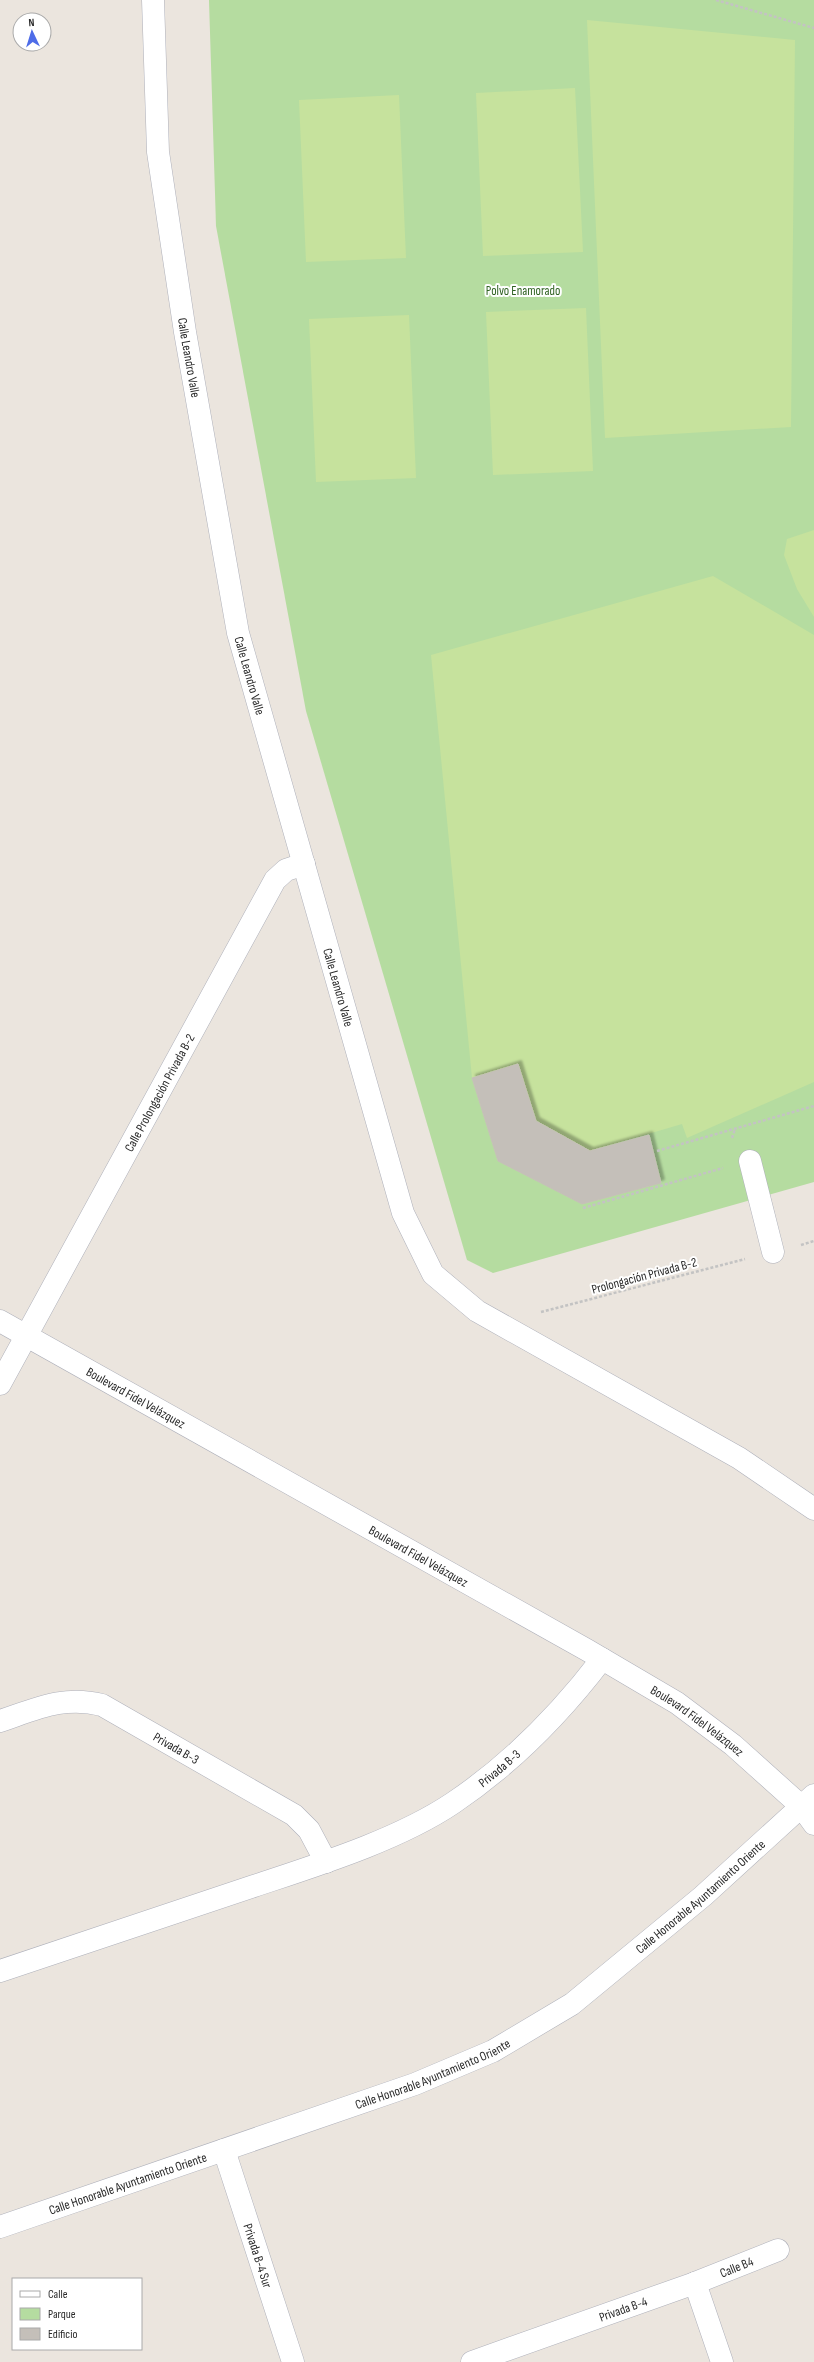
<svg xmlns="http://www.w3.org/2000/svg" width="814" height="2362" font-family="'Sofia Sans Condensed',sans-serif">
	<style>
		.green { fill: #b5dca0 }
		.pitch { fill: #c6e29d }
		.building { fill: #c4bfb9; stroke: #c6c1b8; filter: url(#shadow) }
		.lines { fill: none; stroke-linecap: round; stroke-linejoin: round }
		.minor-casing { stroke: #aeb0ba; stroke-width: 23 }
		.path { stroke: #c3c3c3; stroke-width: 2.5; stroke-dasharray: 3 2; stroke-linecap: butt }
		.minor { stroke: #fff; stroke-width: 22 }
		.labels { text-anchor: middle; stroke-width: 4; stroke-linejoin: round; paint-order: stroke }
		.park-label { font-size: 13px; fill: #2f6121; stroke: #fff }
		.street-label { font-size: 13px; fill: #2a2a2a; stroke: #fff }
	</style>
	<defs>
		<filter id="shadow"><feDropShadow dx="3.5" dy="-3.5" stdDeviation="1" flood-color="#0004"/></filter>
	</defs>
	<rect width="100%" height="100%" fill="#ebe5de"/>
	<path class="green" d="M 209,0 L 814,0 L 814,1182 L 493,1273 L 467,1260 L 306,711 L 216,226 Z"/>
	<path class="pitch" d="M 587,20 L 795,40 L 791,427 L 605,438 Z
		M 575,88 L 583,252 L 483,256 L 476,93 Z
		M 399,95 L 406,258 L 306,262 L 299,100 Z
		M 586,308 L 593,471 L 493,475 L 486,312 Z
		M 409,315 L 416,478 L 316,482 L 309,319 Z
		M 814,530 L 814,617 L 797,589 L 784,555 L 787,539 Z
		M 713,576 L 814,635 L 814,1082 L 687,1138 L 682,1124 L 590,1151 L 536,1121 L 518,1064 L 472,1078 L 431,655 Z"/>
	<path class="building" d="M 518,1064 L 536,1121 L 590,1151 L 649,1135 L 661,1183 L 582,1204 L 498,1161 L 472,1078 Z"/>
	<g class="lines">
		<g class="minor-casing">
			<g id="minor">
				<path id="s1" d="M 153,0 L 158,152 L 185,332 L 238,633 L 403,1213 L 433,1274 L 477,1311 L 739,1458 L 814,1509"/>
				<path d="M 750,1161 L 773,1252"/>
				<path id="s2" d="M 0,1321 L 587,1650 L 677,1703 L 733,1745 L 801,1806 L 814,1824"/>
				<path id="s3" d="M 0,1384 L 275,880 L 286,870 L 304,864"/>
				<path id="s4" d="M 0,1721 C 36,1709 64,1695 102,1705 L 294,1815 L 309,1830 L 326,1862"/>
				<path id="s5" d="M 0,1971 C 85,1943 169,1914 254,1886 C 317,1865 398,1840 453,1803 C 511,1764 560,1714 602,1659"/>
				<path id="s6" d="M 224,2150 L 293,2362"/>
				<path id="s7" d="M 0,2227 L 415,2084 L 493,2051 L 572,2004 L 703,1896 L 814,1795"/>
				<path d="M 695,2283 L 722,2362"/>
				<path id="s8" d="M 472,2362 L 695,2283 L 778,2250"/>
			</g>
		</g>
		<path class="path" d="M 716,0 L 814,28
			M 732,1138 L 735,1129
			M 657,1151 L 814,1106
			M 583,1208 L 723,1168
			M 801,1245 L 814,1241
			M 541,1312 L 745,1259"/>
		<use href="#minor" class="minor"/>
	</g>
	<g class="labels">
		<g class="park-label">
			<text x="523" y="295">Polvo Enamorado</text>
		</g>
		<g class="street-label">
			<text dy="5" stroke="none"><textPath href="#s1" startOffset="360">Calle Leandro Valle</textPath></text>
			<text dy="5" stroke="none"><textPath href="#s1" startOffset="684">Calle Leandro Valle</textPath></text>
			<text dy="5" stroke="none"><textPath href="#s1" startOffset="1008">Calle Leandro Valle</textPath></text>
			<text dy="5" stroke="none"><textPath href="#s3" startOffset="332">Calle Prolongación Privada B-2</textPath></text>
			<text transform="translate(644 1275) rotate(-15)" y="5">Prolongación Privada B-2</text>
			<text dy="5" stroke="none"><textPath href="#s2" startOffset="156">Boulevard Fidel Velázquez</textPath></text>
			<text dy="5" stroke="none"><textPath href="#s2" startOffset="480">Boulevard Fidel Velázquez</textPath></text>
			<text dy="5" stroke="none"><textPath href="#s2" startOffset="804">Boulevard Fidel Velázquez</textPath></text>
			<text dy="5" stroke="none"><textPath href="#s4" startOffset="191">Privada B-3</textPath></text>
			<text dy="5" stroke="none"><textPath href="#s5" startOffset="542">Privada B-3</textPath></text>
			<text dy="5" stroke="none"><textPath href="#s7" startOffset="783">Calle Honorable Ayuntamiento Oriente</textPath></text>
			<text dy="5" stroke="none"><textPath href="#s7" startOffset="459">Calle Honorable Ayuntamiento Oriente</textPath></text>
			<text dy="5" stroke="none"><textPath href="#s7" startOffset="135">Calle Honorable Ayuntamiento Oriente</textPath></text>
			<text dy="5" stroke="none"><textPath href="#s6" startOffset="111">Privada B-4 Sur</textPath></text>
			<text dy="5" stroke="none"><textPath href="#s8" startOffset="281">Calle B4</textPath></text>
			<text dy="5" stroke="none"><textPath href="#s8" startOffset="160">Privada B-4</textPath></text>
		</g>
	</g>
	<rect x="12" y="2278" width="130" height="72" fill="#ffffff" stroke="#aaaaaa"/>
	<rect x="20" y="2291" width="20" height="6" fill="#ffffff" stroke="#aaaaaa"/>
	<text x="48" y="2298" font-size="12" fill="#2a2a2a">Calle</text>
	<rect x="20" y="2308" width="20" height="12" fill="#b5dca0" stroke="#aaaaaa"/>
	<text x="48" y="2318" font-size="12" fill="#2a2a2a">Parque</text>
	<rect x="20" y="2328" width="20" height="12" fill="#c4bfb9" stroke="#aaaaaa"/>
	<text x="48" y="2338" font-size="12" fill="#2a2a2a">Edificio</text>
	<g transform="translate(32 32) rotate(356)"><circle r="19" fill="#ffffff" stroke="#aaaaaa"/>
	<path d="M0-3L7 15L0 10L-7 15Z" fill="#4e6ce8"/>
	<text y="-6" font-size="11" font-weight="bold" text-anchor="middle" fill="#2a2a2a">N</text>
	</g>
</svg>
